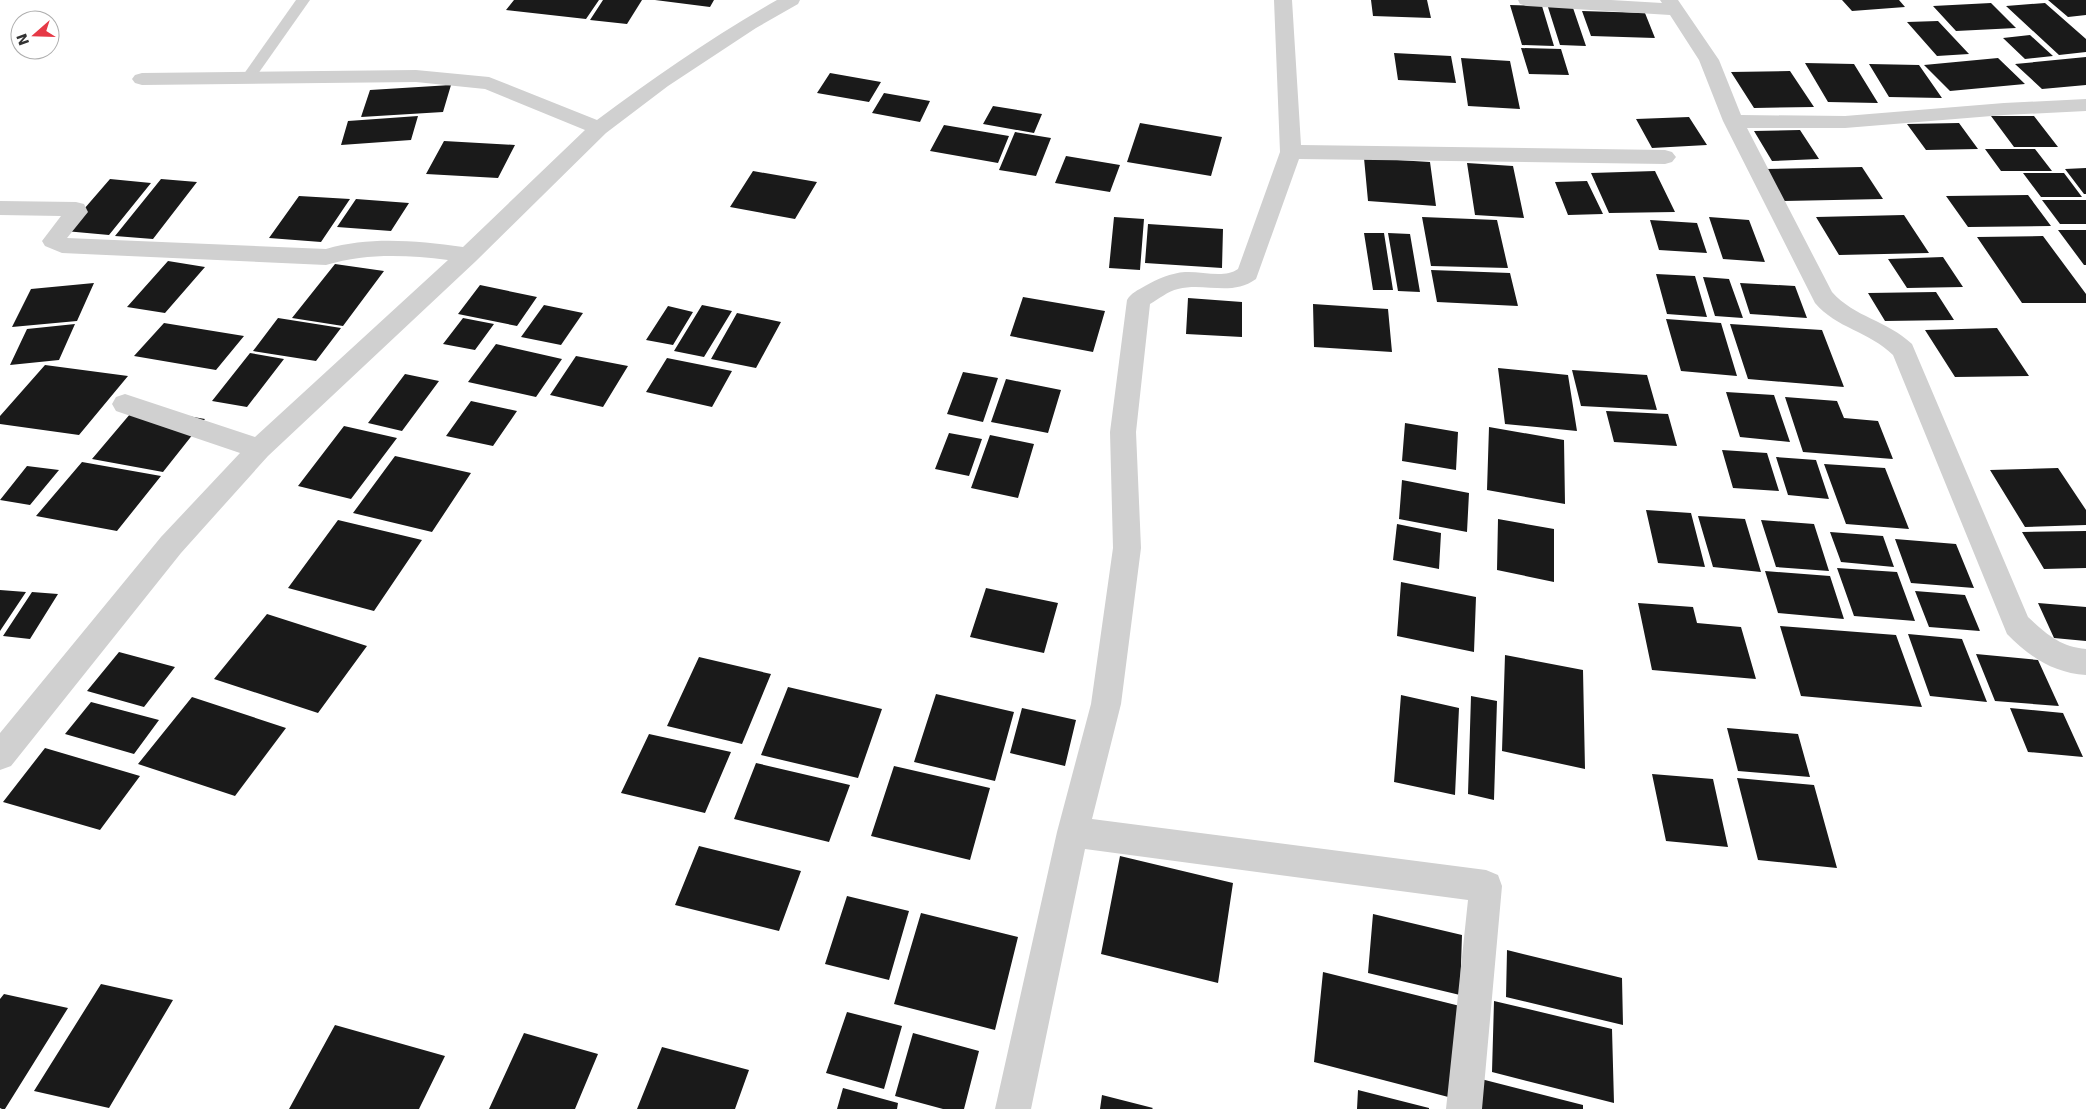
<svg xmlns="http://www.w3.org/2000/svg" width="2086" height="1109" font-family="'DejaVu Sans',sans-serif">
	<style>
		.building { fill: #1a1a1a }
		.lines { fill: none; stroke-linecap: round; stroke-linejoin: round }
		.lane { fill: #d0d0d0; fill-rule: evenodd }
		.street { fill: #d0d0d0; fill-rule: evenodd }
	</style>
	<rect width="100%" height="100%" fill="#fff"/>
	<path class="building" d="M 514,0 L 599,0 L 586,19 L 506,10 Z
		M 603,0 L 642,0 L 627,24 L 590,20 Z
		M 655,0 L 714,0 L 710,7 Z
		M 1371,0 L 1427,0 L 1431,18 L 1373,16 Z
		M 1842,0 L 1899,0 L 1905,7 L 1852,11 Z
		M 2048,0 L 2086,0 L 2086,15 L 2068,17 Z
		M 1991,3 L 2016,28 L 1956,31 L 1933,6 Z
		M 2045,3 L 2086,39 L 2086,52 L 2059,55 L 2006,6 Z
		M 1547,4 L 1572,5 L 1586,46 L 1560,45 Z
		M 1510,5 L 1542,6 L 1554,46 L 1522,45 Z
		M 1582,11 L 1645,13 L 1655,38 L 1591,36 Z
		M 1938,21 L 1969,54 L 1937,56 L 1907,22 Z
		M 2030,35 L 2053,56 L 2025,59 L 2003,38 Z
		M 1521,48 L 1561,49 L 1569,75 L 1529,74 Z
		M 1394,53 L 1451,56 L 1456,83 L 1398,80 Z
		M 2086,57 L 2086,85 L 2042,89 L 2015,64 Z
		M 1461,58 L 1510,61 L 1520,109 L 1468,106 Z
		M 1998,58 L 2025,84 L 1950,91 L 1924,65 Z
		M 1805,63 L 1854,64 L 1878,103 L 1828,102 Z
		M 1869,64 L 1919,65 L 1942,98 L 1889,97 Z
		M 1790,71 L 1814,107 L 1754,108 L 1731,72 Z
		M 830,73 L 881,82 L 869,102 L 817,93 Z
		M 451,85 L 443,112 L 361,117 L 370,90 Z
		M 884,93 L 930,101 L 920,122 L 872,113 Z
		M 993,106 L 1042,114 L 1034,133 L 983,124 Z
		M 418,116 L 411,140 L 341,145 L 348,121 Z
		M 1991,116 L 2034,116 L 2058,147 L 2014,147 Z
		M 1689,117 L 1707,145 L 1652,148 L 1636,119 Z
		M 1140,123 L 1222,137 L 1211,176 L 1127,162 Z
		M 1959,123 L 1978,149 L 1926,150 L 1907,124 Z
		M 944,125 L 1009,136 L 998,163 L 930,151 Z
		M 1800,130 L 1819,159 L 1772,161 L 1754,131 Z
		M 1015,132 L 1051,138 L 1036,176 L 999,170 Z
		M 444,141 L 515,145 L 498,178 L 426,174 Z
		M 1985,149 L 2035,149 L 2052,171 L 2001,171 Z
		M 1066,156 L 1120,165 L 1110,192 L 1055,183 Z
		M 1364,158 L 1430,162 L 1436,206 L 1368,201 Z
		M 1467,163 L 1513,166 L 1524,218 L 1475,215 Z
		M 1862,167 L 1883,199 L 1784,201 L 1765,169 Z
		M 2086,168 L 2086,194 L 2084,194 L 2065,169 Z
		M 753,171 L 817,182 L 795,219 L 730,207 Z
		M 1655,171 L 1675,212 L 1609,213 L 1591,173 Z
		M 2023,173 L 2064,173 L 2082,197 L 2041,197 Z
		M 110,179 L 151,183 L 109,235 L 65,231 Z
		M 161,179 L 197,182 L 153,239 L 115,236 Z
		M 1587,181 L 1603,214 L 1568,215 L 1555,182 Z
		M 2028,195 L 2051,226 L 1968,227 L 1946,196 Z
		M 299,196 L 350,199 L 321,242 L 269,238 Z
		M 356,199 L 409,203 L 391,231 L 337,227 Z
		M 2042,200 L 2086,200 L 2086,224 L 2060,224 Z
		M 1904,215 L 1929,253 L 1839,255 L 1816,217 Z
		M 1114,217 L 1144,219 L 1140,270 L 1109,268 Z
		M 1422,217 L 1497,220 L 1508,268 L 1431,266 Z
		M 1709,217 L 1749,220 L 1765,262 L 1723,259 Z
		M 1650,220 L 1697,223 L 1707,253 L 1659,250 Z
		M 1148,224 L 1223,229 L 1222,268 L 1145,263 Z
		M 2058,230 L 2086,230 L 2086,265 L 2084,265 Z
		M 1364,233 L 1384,233 L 1393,290 L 1373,290 Z
		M 1388,233 L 1410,234 L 1420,292 L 1398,291 Z
		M 2043,236 L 2086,294 L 2086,303 L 2022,303 L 1977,237 Z
		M 1943,257 L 1963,287 L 1907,288 L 1888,259 Z
		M 168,261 L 205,267 L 165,313 L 127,307 Z
		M 335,264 L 384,271 L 343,326 L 292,318 Z
		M 1431,270 L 1510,273 L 1518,306 L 1437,302 Z
		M 1656,274 L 1695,276 L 1707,317 L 1667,314 Z
		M 1703,277 L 1729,279 L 1743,318 L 1715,316 Z
		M 94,283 L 77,321 L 12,327 L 31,289 Z
		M 1740,283 L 1795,286 L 1807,318 L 1750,314 Z
		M 480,285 L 537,297 L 517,326 L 458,314 Z
		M 1936,292 L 1954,320 L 1885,321 L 1868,293 Z
		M 1023,297 L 1105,311 L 1093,352 L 1010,336 Z
		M 1188,298 L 1242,302 L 1242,337 L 1186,334 Z
		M 1313,304 L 1388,309 L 1392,352 L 1314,347 Z
		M 544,305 L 583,313 L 561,345 L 521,337 Z
		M 702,305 L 732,311 L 704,357 L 674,351 Z
		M 668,306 L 693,312 L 673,345 L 646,340 Z
		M 737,313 L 781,322 L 756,368 L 711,359 Z
		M 278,318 L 341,328 L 316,361 L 253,351 Z
		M 463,318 L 494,324 L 475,350 L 443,344 Z
		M 1666,319 L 1721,323 L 1737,376 L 1681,371 Z
		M 164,323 L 244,336 L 216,370 L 134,356 Z
		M 75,324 L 59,360 L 10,365 L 27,329 Z
		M 1730,324 L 1822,330 L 1844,387 L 1748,379 Z
		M 1997,328 L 2029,376 L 1955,377 L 1925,330 Z
		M 496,344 L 562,359 L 536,397 L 468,382 Z
		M 250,353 L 284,359 L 247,407 L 212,401 Z
		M 576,356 L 628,366 L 603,407 L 550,395 Z
		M 667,358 L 732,371 L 712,407 L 646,392 Z
		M 45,365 L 128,376 L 79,435 L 0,424 L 0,416 Z
		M 1498,368 L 1568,375 L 1577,431 L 1505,424 Z
		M 1572,370 L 1647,375 L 1657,410 L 1581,406 Z
		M 963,372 L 998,378 L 983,422 L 947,414 Z
		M 405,374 L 439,381 L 402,431 L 368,423 Z
		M 1006,379 L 1061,390 L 1048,433 L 991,422 Z
		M 1726,392 L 1774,395 L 1790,442 L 1740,437 Z
		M 1785,397 L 1837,401 L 1844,418 L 1878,421 L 1893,459 L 1803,452 Z
		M 471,401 L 517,411 L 493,446 L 446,436 Z
		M 136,407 L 205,419 L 163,472 L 92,459 Z
		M 1606,411 L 1668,414 L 1677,446 L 1614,442 Z
		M 1405,423 L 1458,432 L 1456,470 L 1402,461 Z
		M 344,426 L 397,438 L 351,499 L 298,486 Z
		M 1489,427 L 1564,440 L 1565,504 L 1487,490 Z
		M 949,433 L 982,439 L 969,476 L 935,469 Z
		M 990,435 L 1034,444 L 1018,498 L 971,488 Z
		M 1722,450 L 1767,453 L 1779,491 L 1733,488 Z
		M 395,456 L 471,473 L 432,532 L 353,513 Z
		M 1776,457 L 1816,460 L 1829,499 L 1788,495 Z
		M 82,462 L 161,476 L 117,531 L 36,516 Z
		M 1824,464 L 1885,468 L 1909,529 L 1846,524 Z
		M 27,466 L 59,470 L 30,505 L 0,500 Z
		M 2058,468 L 2086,510 L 2086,525 L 2025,527 L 1990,470 Z
		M 1402,480 L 1469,493 L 1467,532 L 1399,519 Z
		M 1646,510 L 1691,513 L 1705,567 L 1658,563 Z
		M 1698,516 L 1745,519 L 1761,572 L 1713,567 Z
		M 1498,519 L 1554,529 L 1554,582 L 1497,570 Z
		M 338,520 L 422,540 L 374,611 L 288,588 Z
		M 1761,520 L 1814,524 L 1829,571 L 1776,567 Z
		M 1397,524 L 1441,533 L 1439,569 L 1393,560 Z
		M 2086,531 L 2086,568 L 2044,569 L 2022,532 Z
		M 1830,532 L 1883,536 L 1894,567 L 1841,562 Z
		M 1895,539 L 1956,544 L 1974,588 L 1911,583 Z
		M 1837,568 L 1897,572 L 1915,621 L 1854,616 Z
		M 1765,571 L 1830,576 L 1844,619 L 1778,613 Z
		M 1401,582 L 1476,597 L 1474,652 L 1397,636 Z
		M 986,588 L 1058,603 L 1044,653 L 970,637 Z
		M 0,590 L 26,592 L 0,631 Z
		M 1915,591 L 1965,595 L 1980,631 L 1929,627 Z
		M 32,592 L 58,594 L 30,639 L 3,636 Z
		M 1638,603 L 1693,607 L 1697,623 L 1741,627 L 1756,679 L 1652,670 Z
		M 2038,603 L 2086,607 L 2086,641 L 2054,638 Z
		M 267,614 L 367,646 L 318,713 L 214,679 Z
		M 1780,626 L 1896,635 L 1922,707 L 1801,696 Z
		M 1908,634 L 1962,639 L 1987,702 L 1930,696 Z
		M 119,652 L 175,667 L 144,707 L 87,691 Z
		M 1976,654 L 2038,660 L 2059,706 L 1995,701 Z
		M 1505,655 L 1583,670 L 1585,769 L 1502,751 Z
		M 699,657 L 771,674 L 742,744 L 667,726 Z
		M 788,687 L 882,709 L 858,778 L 761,755 Z
		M 936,694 L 1014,712 L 995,781 L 914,762 Z
		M 1401,695 L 1459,708 L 1455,795 L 1394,782 Z
		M 1471,696 L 1497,701 L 1494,800 L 1468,794 Z
		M 192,697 L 286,728 L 235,796 L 138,764 Z
		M 91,702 L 159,720 L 134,754 L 65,734 Z
		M 1022,708 L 1076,720 L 1065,766 L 1010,753 Z
		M 2010,708 L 2063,713 L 2083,757 L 2028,752 Z
		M 1727,728 L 1798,734 L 1810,777 L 1738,771 Z
		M 649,734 L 731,752 L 705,813 L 621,793 Z
		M 45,748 L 140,776 L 100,830 L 3,802 Z
		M 756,763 L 850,785 L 829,842 L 734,819 Z
		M 894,766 L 990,788 L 970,860 L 871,836 Z
		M 1652,774 L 1713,779 L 1728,847 L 1666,841 Z
		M 1737,778 L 1814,785 L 1837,868 L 1758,860 Z
		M 699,846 L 801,871 L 779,931 L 675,905 Z
		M 1120,856 L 1233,883 L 1218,983 L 1101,954 Z
		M 847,896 L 909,911 L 889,980 L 825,964 Z
		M 921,913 L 1018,937 L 995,1030 L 894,1004 Z
		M 1373,914 L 1462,935 L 1460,995 L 1368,973 Z
		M 1507,950 L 1622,978 L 1623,1025 L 1506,997 Z
		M 1323,972 L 1460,1006 L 1456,1099 L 1314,1062 Z
		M 101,984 L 173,1000 L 109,1108 L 34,1091 Z
		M 4,994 L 68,1008 L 5,1109 L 2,1109 L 0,1108 L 0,999 Z
		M 1494,1001 L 1612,1029 L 1614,1103 L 1492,1072 Z
		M 847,1012 L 902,1026 L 884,1089 L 826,1073 Z
		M 335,1025 L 445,1056 L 419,1109 L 289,1109 Z
		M 524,1033 L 598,1054 L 575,1109 L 489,1109 Z
		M 913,1033 L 979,1051 L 964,1109 L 943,1109 L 895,1096 Z
		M 662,1047 L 749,1070 L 735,1109 L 637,1109 Z
		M 1481,1079 L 1583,1105 L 1583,1109 L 1481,1109 Z
		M 843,1088 L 898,1103 L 897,1109 L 837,1109 Z
		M 1358,1090 L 1429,1108 L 1429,1109 L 1357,1109 Z
		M 1102,1095 L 1153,1108 L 1152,1109 L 1100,1109 Z"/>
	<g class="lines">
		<path class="lane" d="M 296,0 L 310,0 L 253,81 L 243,81 L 241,78 Z"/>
		<path class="street" d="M 777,0 L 800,0 L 798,4 L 756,28 L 668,86 L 606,133 L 476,261 L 268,456 L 181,553 L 11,766 L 0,770 L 0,733 L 161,537 L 240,453 L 116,411 L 112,404 L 116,397 L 125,394 L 255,437 L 448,260 C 406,255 367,253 326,265 L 62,253 L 45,246 L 42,241 L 61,216 L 0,215 L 0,201 L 76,202 L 84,204 L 88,212 L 67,238 L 326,249 C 372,236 416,241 463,247 L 585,130 L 485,89 L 416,82 L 142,85 L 135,83 L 132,79 L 135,75 L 142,73 L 416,70 L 489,77 L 597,120 C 655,77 714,36 777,0 Z
			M 1274,0 L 1292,0 L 1301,145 L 1665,150 L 1672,152 L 1676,157 L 1672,162 L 1665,164 L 1299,159 L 1256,279 C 1231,297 1205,282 1178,289 C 1168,291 1159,299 1150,304 L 1136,432 L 1141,548 L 1121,704 L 1092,819 L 1486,870 L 1498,875 L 1502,886 L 1482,1109 L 1446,1109 L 1468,900 L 1085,849 L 1031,1109 L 995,1109 L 1057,832 L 1091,704 L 1113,548 L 1110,432 L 1127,300 C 1131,293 1138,290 1145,286 C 1157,279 1171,273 1185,272 C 1202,271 1224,279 1238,269 L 1280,152 Z
			M 1518,0 L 1611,0 L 1662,3 L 1660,0 L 1678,0 L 1719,60 L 1741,115 L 1845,116 L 2004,103 L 2086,99 L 2086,111 L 2004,115 L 1845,128 L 1747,128 L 1832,292 C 1854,317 1888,321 1912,344 L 2028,617 C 2046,634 2061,647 2086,649 L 2086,675 C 2053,673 2030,657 2007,634 L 1893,355 C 1870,332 1836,328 1815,303 L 1723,121 L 1699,60 L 1670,15 L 1527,6 L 1520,4 Z"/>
	</g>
	<g transform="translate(35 35) rotate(250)"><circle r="24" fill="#ffffff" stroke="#adadad"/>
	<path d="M0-4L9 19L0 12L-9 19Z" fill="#e63946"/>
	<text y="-8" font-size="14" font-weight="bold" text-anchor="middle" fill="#333333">N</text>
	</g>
</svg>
